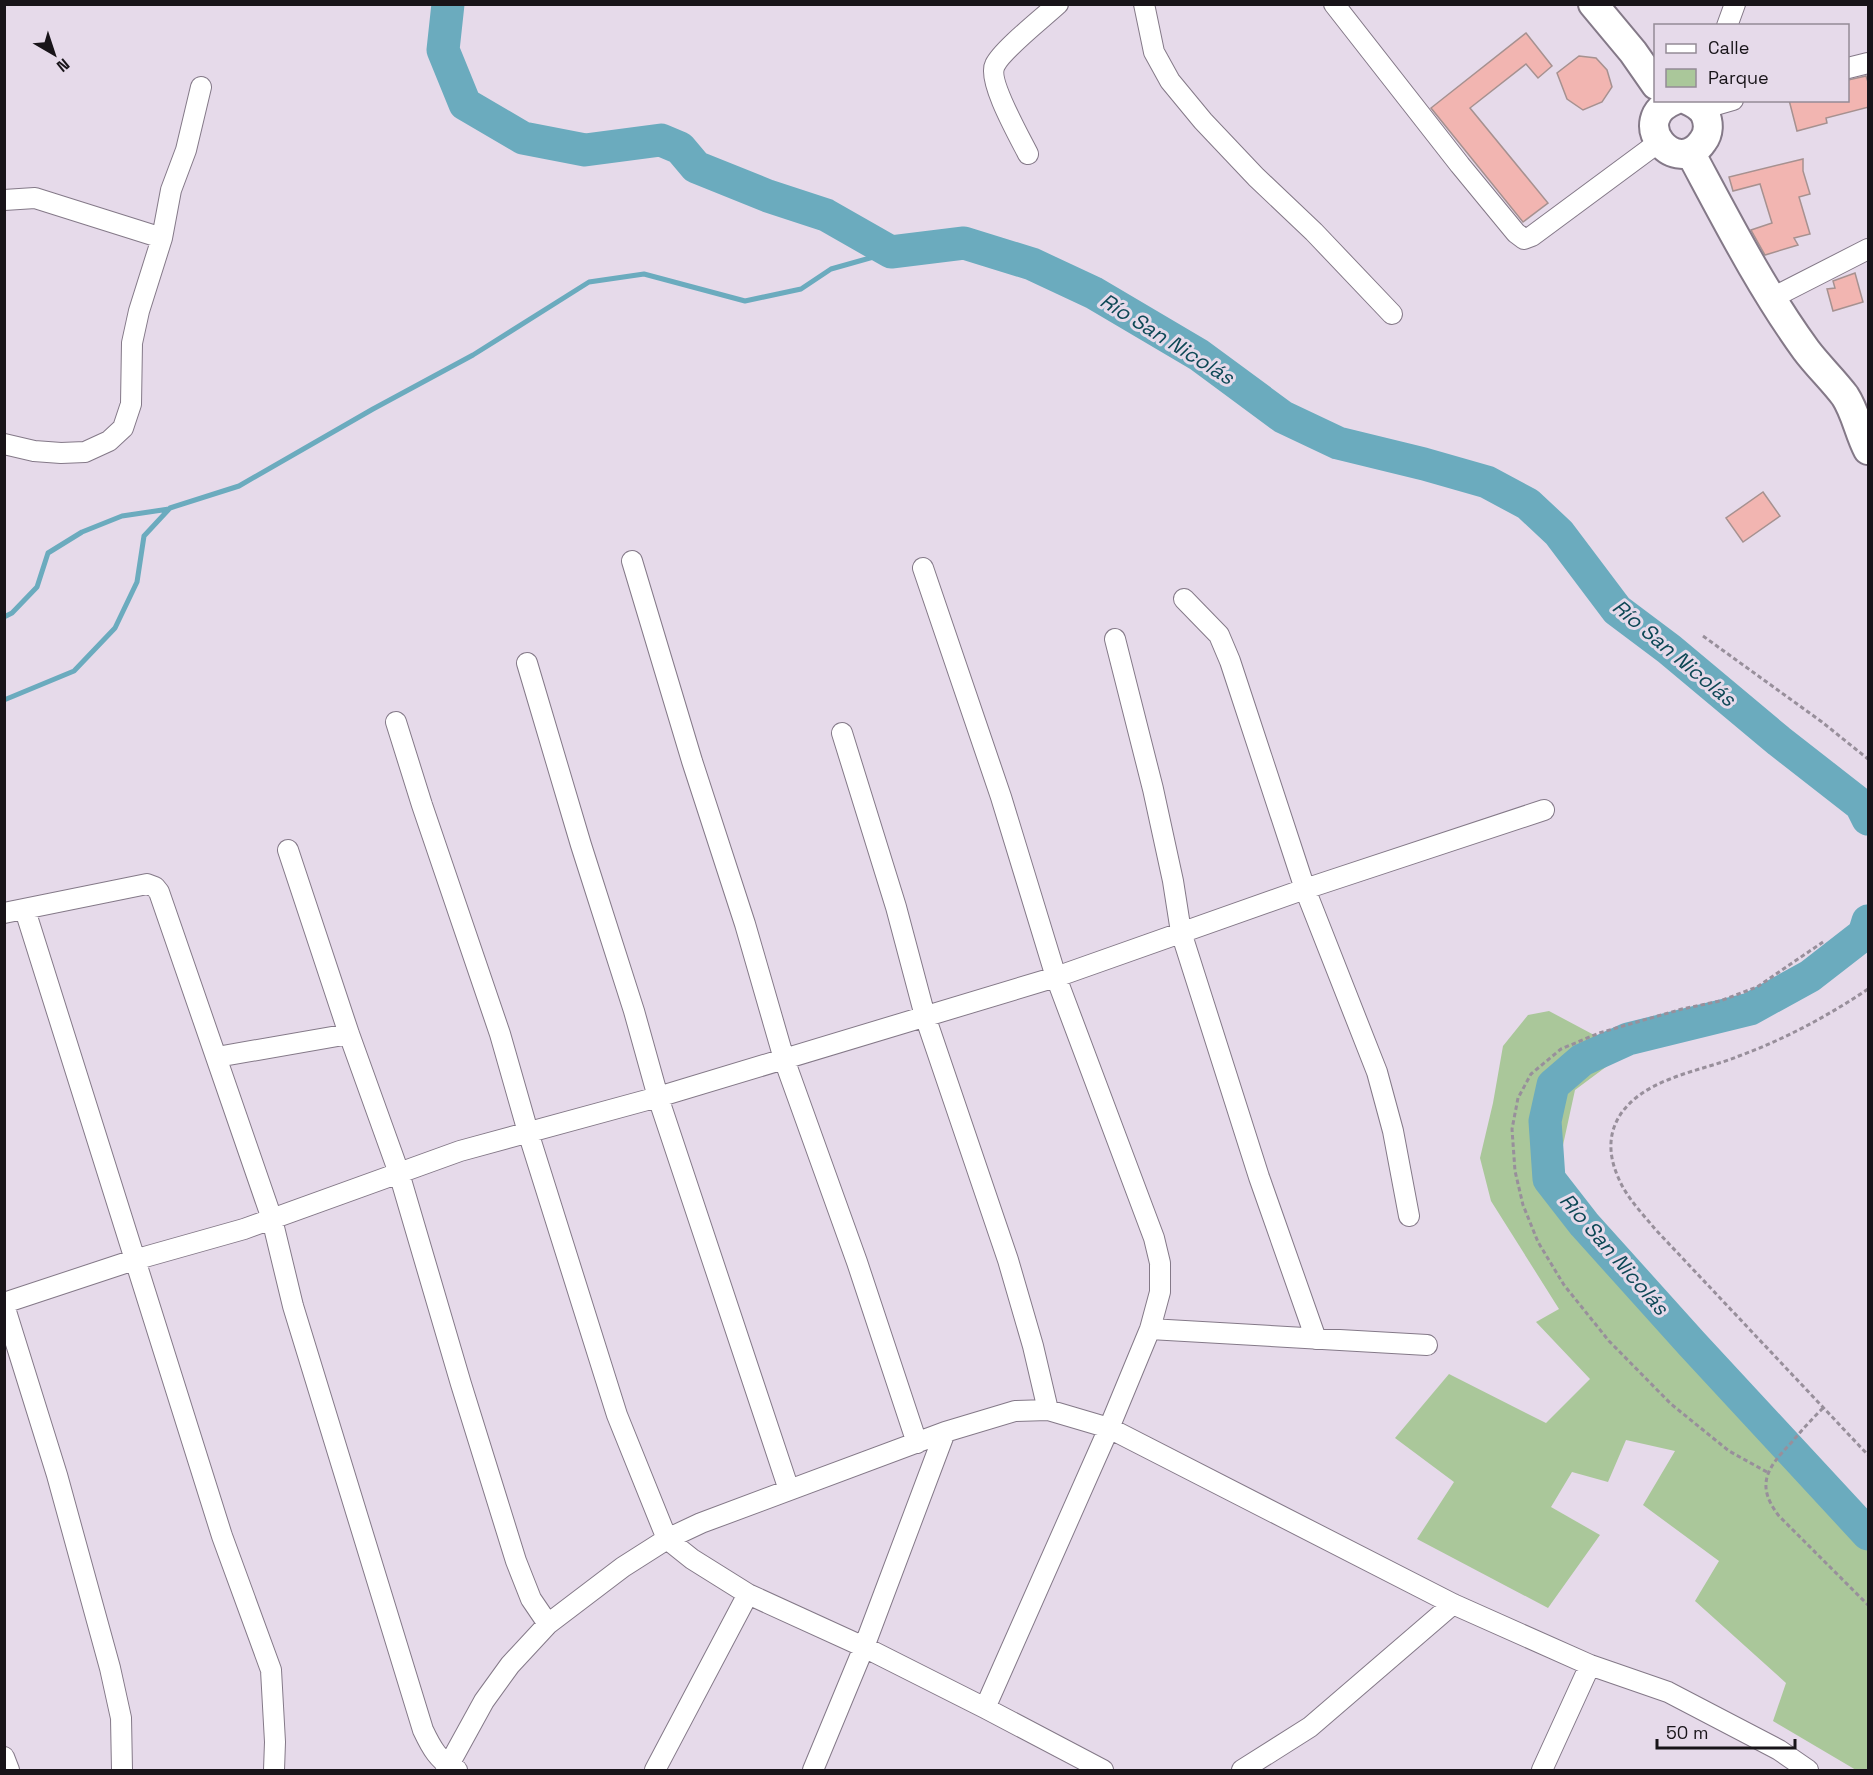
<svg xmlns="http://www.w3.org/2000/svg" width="1873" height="1775" font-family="'Space Grotesk',sans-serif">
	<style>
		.green { fill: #aac79a }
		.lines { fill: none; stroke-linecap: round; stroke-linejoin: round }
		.stream { stroke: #6babbe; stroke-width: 5 }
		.river { stroke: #6babbe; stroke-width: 33 }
		.building { fill: #f2b5b1; stroke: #a69190; stroke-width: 1.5 }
		.street-casing { stroke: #847988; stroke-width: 22 }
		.secondary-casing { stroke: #847988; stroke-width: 32 }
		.path { stroke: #988f9b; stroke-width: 3; stroke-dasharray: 4.5 3; stroke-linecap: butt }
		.street { stroke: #fff; stroke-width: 20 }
		.secondary { stroke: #fff; stroke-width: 28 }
		.labels { text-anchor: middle; stroke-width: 6; stroke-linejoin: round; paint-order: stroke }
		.water-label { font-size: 21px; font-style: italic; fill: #0e4856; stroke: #e6daea }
	</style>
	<rect width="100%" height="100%" fill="#e6daea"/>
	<path class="green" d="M 1549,1011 L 1626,1052 L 1575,1090 L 1553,1191 L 1729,1388 L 1868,1531 L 1868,1770 L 1856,1770 L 1773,1721 L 1786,1683 L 1695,1601 L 1719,1561 L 1643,1505 L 1675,1451 L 1626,1440 L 1608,1482 L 1572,1472 L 1551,1507 L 1600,1535 L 1548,1608 L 1417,1539 L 1454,1482 L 1395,1438 L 1449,1374 L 1546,1423 L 1590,1379 L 1536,1322 L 1559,1309 L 1491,1201 L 1480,1158 L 1493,1103 L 1503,1046 L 1528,1015 Z"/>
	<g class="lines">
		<path class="stream" d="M 4,617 L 12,613 L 37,587 L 48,553 L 82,532 L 122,516 L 169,509
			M 4,700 L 74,671 L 115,628 L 137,582 L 144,536 L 170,508 L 239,486 L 373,409 L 473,355 L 589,282 L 644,274 L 745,301 L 801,289 L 831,269 L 891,252"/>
		<path class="river" d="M 448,4 L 443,50 L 465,104 L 523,138 L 585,150 L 661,140 L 680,148 L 696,167 L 768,196 L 826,215 L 891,252 L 964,243 L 1032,264 L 1094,293 L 1199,355 L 1283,417 L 1338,443 L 1424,464 L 1487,482 L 1528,504 L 1559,533 L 1617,610 L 1669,649 L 1779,741 L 1861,805 L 1868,819
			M 1868,921 L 1864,934 L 1810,976 L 1750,1009 L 1628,1039 L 1582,1060 L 1553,1085 L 1545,1121 L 1549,1179 L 1584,1224 L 1692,1344 L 1868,1534"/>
	</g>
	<path class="building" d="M 1526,33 L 1552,66 L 1538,78 L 1526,64 L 1470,108 L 1548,203 L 1523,222 L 1431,108 Z
		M 1579,56 L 1596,58 L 1607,70 L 1612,87 L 1602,102 L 1583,110 L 1567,99 L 1557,73 Z
		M 1866,76 L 1869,85 L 1869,107 L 1826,118 L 1827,123 L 1797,131 L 1789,100 L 1848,100 L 1848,80 Z
		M 1803,159 L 1803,171 L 1810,194 L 1799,197 L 1810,234 L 1794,238 L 1798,245 L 1765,255 L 1751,230 L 1772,223 L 1760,184 L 1733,191 L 1729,177 Z
		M 1855,273 L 1863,302 L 1833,311 L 1827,289 L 1835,288 L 1833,281 Z
		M 1763,492 L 1780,516 L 1743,542 L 1726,518 Z"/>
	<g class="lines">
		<g class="street-casing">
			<path id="street" d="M 1144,4 L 1154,52 L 1170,81 L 1203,121 L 1256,177 L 1314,232 L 1392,314
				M 1334,4 L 1460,165 L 1516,233 L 1524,239 L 1532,236 L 1659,142
				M 1727,26 L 1735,4
				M 1848,68 L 1868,63
				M 1702,109 L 1733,100
				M 1028,154 C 1020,138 987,80 995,65 C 1002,50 1044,17 1058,4
				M 4,200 L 35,198 L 162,238
				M 1772,298 L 1868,249
				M 4,444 L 34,451 L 61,453 L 85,452 L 109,441 L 123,428 L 131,404 L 132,343 L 139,311 L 162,238 L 171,190 L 186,150 L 201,87
				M 632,561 L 692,761 L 745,924 L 784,1059 L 857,1262 L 917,1443
				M 923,568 L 1001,797 L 1056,977 L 1154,1238 L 1160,1263 L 1160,1292 L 1150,1329 L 1109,1428 L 985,1708
				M 1184,599 L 1219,635 L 1230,661 L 1305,889 L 1377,1072 L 1393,1131 L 1409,1216
				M 1115,639 L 1153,789 L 1173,881 L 1181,932 L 1259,1177 L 1316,1339
				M 527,663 L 581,845 L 634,1011 L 658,1097 L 789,1490
				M 396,722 L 422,805 L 500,1034 L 528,1132 L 617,1415 L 667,1539 L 692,1559 L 748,1594 L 864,1647 L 985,1708 L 1103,1770
				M 842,733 L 896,907 L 925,1016 L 1008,1260 L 1033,1346 L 1048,1410
				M 288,850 L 349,1034 L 399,1173 L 461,1384 L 516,1561 L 531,1599 L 548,1624
				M 25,910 L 222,1536 L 271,1670 L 275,1742 L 274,1770
				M 4,913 L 147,884 L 155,887 L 159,892 L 272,1219 L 293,1306 L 423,1730 C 431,1747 439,1762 457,1770
				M 217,1057 L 349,1034
				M 4,1303 L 134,1260 L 244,1229 L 460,1151 L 658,1097 L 1056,977 L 1305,889 L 1544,810
				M 4,1305 L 57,1475 L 110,1668 L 121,1718 L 122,1770
				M 1150,1329 L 1427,1345
				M 4,1757 L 9,1770
				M 446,1770 L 484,1701 L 510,1665 L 548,1624 L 623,1567 L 667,1539 L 701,1523 L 945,1432 L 1015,1411 L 1048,1410 L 1109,1428 L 1453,1604 L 1590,1665 L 1668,1692 L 1779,1750 L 1808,1770
				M 655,1770 L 748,1594
				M 813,1770 L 864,1647 L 945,1432
				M 1242,1770 L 1310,1727 L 1453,1604
				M 1542,1770 L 1590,1665"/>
		</g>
		<g class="secondary-casing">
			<path id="secondary" d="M 1593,4 L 1633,52 L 1656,85
				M 1675,100 C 1625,120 1677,180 1703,141 C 1709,133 1709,123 1705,114 C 1701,107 1694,103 1687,100
				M 1690,152 C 1726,219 1761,288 1806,350 C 1818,366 1833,380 1845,396 C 1856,413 1859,433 1868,450"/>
		</g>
		<path class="path" d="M 1703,636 L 1822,722 L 1868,759
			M 1868,989 C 1828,1016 1785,1039 1739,1056 C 1717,1065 1692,1070 1670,1079 C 1625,1096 1597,1129 1618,1177 C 1626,1197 1642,1213 1655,1229 L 1868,1455
			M 1823,1408 C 1812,1419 1801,1431 1791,1443 C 1767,1468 1755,1485 1779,1516 L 1868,1605
			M 1767,1472 L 1729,1451 L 1671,1404 L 1609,1341 L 1564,1285 L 1538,1242 L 1523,1205 L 1515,1171 L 1512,1129 L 1518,1098 L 1531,1074 L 1561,1049 L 1599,1033 L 1682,1009 L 1720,1001 L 1757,987 L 1823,942"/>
		<use href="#street" class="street"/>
		<use href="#secondary" class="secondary"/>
	</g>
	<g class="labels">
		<g class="water-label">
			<text transform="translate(1167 339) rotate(32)" y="7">Río San Nicolás</text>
			<text transform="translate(1674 653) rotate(40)" y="7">Río San Nicolás</text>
			<text transform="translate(1614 1254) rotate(49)" y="7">Río San Nicolás</text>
		</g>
	</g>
	<rect width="1873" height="1775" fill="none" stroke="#181419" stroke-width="12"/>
	<rect x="1654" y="24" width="195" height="78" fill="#e6daea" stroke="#948b96" stroke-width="1.5"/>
	<rect x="1666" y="44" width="30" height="9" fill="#ffffff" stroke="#948b96" stroke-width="1.5"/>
	<text x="1708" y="54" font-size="18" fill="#181419">Calle</text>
	<rect x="1666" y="69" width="30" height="18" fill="#aac79a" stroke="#948b96" stroke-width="1.5"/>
	<text x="1708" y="84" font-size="18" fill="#181419">Parque</text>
	<g transform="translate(54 54) rotate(141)" stroke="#e6daea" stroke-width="4.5" paint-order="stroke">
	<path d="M0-4.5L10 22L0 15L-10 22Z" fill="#181419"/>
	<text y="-9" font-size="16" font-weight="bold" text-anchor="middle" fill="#181419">N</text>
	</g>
	<path d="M1657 1739v9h138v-9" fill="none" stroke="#181419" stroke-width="3"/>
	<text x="1666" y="1739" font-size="18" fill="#181419" stroke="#e6daea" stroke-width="4.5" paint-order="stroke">50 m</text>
</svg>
